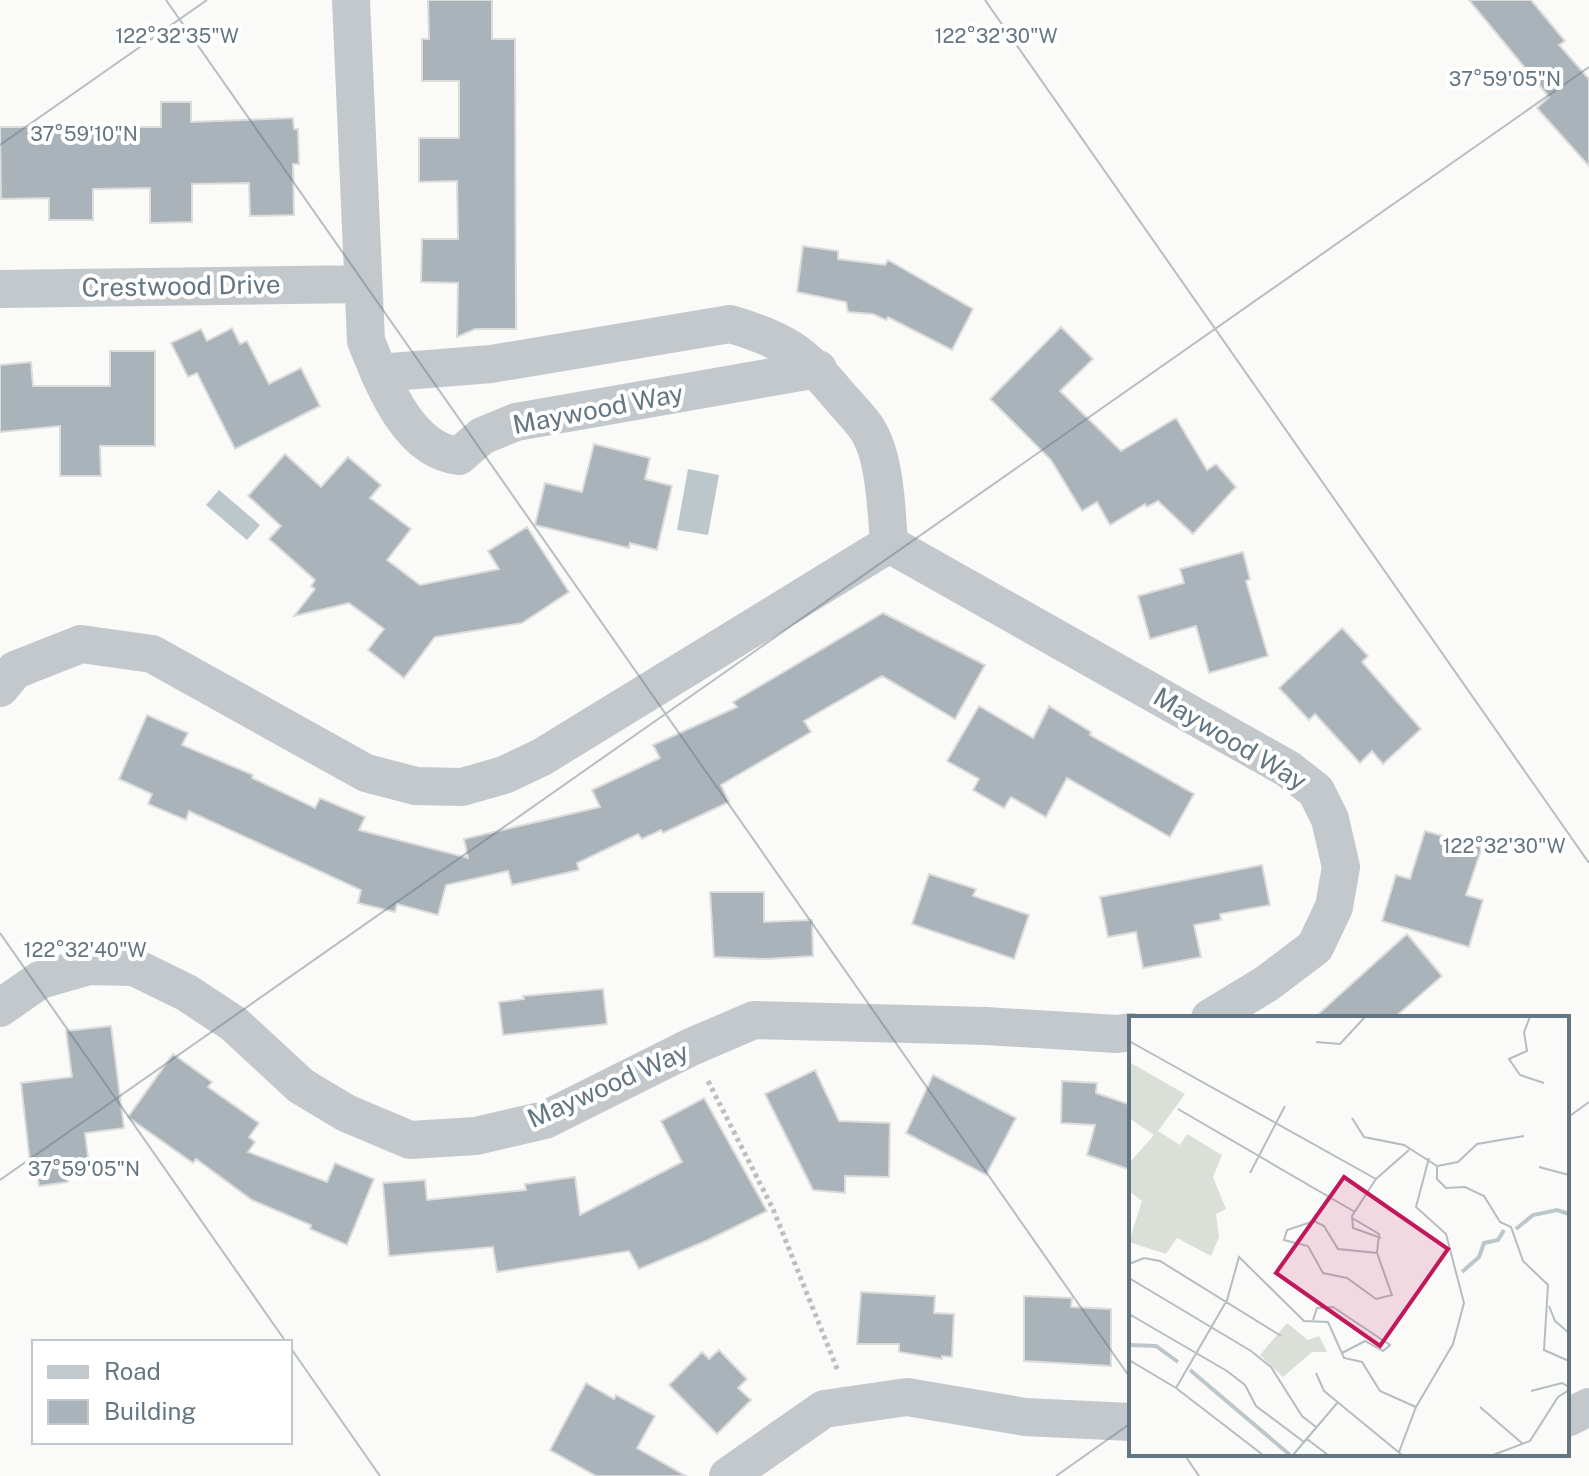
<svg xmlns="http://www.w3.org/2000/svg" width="1589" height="1476" font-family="'Public Sans',sans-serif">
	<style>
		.water { fill: #bbc7cb }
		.building { fill: #aab3b9; stroke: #dcdcda; stroke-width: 2 }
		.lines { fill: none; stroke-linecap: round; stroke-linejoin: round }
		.path { stroke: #bbbfc2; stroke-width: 5; stroke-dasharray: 4 4; stroke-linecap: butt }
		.minor { stroke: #c3c8cc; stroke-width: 38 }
		.ticks { fill: none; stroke: #657683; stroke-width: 2; stroke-opacity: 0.45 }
		.labels { text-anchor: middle; stroke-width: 8; stroke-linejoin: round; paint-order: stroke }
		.street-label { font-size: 26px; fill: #657683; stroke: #fff }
		.inset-river { fill: none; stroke: #bbc7cb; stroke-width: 4 }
		.inset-road { fill: none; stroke: #b5bdc2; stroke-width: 2 }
		.view { fill: #c2185b; fill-opacity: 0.15; stroke: #c2185b; stroke-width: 4 }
		.inset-edge { fill: none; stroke: #657683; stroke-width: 4 }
		.ticks-label { font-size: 20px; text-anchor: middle; fill: #657683; stroke: #fff; stroke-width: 8; stroke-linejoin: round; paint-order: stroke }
	</style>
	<rect width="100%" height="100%" fill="#fafaf8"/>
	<path class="water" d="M 688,469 L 719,475 L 708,535 L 677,530 Z
		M 219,490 L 260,525 L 247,540 L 206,505 Z"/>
	<path class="building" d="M 428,0 L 492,0 L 492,39 L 515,39 L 516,329 L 475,329 L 457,337 L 458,283 L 421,282 L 422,239 L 458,239 L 457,181 L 419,182 L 419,138 L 459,138 L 459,81 L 422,81 L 422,39 L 429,39 Z
		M 1469,0 L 1531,0 L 1565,41 L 1559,45 L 1589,79 L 1589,166 L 1537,108 L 1549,97 Z
		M 161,102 L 191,102 L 191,122 L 293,118 L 294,129 L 298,129 L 299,164 L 293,164 L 294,215 L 250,216 L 249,183 L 192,184 L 192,222 L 150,223 L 150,188 L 93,189 L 93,220 L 49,220 L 49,198 L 1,199 L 0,127 L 161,127 Z
		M 803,246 L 838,251 L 838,259 L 885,265 L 888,260 L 973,309 L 952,350 L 888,317 L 886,320 L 873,314 L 848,312 L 846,302 L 797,292 Z
		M 1061,327 L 1093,359 L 1060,391 L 1121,451 L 1176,418 L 1207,470 L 1216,464 L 1236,487 L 1193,534 L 1158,501 L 1147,507 L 1145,504 L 1110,525 L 1097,502 L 1082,511 L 1051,460 L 990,399 Z
		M 232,328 L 240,344 L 247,341 L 269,384 L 301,368 L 320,406 L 235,449 L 197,373 L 188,377 L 171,343 L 201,329 L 207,341 Z
		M 110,351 L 155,351 L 155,446 L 100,446 L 101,476 L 60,476 L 60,426 L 0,432 L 0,365 L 31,362 L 33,386 L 110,386 Z
		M 594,444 L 650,458 L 645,479 L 672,486 L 657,550 L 630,543 L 629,548 L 535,525 L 545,483 L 582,492 Z
		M 285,454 L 321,487 L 348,457 L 381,485 L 370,498 L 411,529 L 387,560 L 420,585 L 499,569 L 488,551 L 527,527 L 569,592 L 522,623 L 435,637 L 404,678 L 368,650 L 384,629 L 349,603 L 294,616 L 315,589 L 311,586 L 315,580 L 269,539 L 281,526 L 248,496 Z
		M 1243,552 L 1250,579 L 1246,581 L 1268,656 L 1209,673 L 1196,626 L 1150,639 L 1138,596 L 1184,583 L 1180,569 Z
		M 883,613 L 985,665 L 955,719 L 882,676 L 804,721 L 811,732 L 721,785 L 729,802 L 663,833 L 661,830 L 642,839 L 638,834 L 577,863 L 579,870 L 512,885 L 508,871 L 446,885 L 438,915 L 397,904 L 395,912 L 358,903 L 361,890 L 189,811 L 186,820 L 148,804 L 152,794 L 119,779 L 147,715 L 188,733 L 182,745 L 253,775 L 252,778 L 315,808 L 320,798 L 365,817 L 359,830 L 468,858 L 464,839 L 600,807 L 592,790 L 660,758 L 653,745 L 737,707 L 733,702 Z
		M 1342,628 L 1368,656 L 1362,662 L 1421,729 L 1383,764 L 1372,751 L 1360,763 L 1315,714 L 1309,720 L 1279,688 Z
		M 979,706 L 1033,738 L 1049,706 L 1091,732 L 1090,735 L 1194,794 L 1170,837 L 1067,778 L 1046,817 L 1011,797 L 1004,808 L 973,790 L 979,779 L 947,761 Z
		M 1425,831 L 1482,847 L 1466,895 L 1483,900 L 1469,947 L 1382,921 L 1396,875 L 1410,879 Z
		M 1262,865 L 1270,905 L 1220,914 L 1221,920 L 1194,925 L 1201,957 L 1143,968 L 1136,932 L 1108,937 L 1100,897 Z
		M 929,874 L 976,889 L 973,896 L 1029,915 L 1014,959 L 912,924 Z
		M 710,892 L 764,892 L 764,922 L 812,920 L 813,956 L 767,959 L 714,957 Z
		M 1407,934 L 1442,976 L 1394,1018 L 1314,1018 Z
		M 603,989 L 607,1024 L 503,1035 L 499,1002 L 524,999 L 523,996 Z
		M 111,1026 L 124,1128 L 85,1133 L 89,1165 L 67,1168 L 68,1182 L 39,1186 L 37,1172 L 31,1172 L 21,1083 L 72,1077 L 66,1031 Z
		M 173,1054 L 212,1082 L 208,1087 L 259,1123 L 249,1137 L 255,1142 L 248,1152 L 327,1182 L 335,1163 L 374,1179 L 347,1245 L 310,1229 L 311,1225 L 252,1200 L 196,1159 L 193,1163 L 128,1117 Z
		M 815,1070 L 839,1121 L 890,1123 L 889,1177 L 845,1176 L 845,1193 L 813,1190 L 765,1094 Z
		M 933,1075 L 1016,1118 L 986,1175 L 906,1133 Z
		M 1062,1081 L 1097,1083 L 1096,1093 L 1131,1105 L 1131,1170 L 1087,1155 L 1095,1125 L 1061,1123 Z
		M 704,1098 L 767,1211 L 708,1240 L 639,1269 L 629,1251 L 497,1272 L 493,1247 L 389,1256 L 383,1183 L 425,1180 L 427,1200 L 526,1190 L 525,1184 L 575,1177 L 580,1215 L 682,1162 L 661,1121 Z
		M 861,1292 L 935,1296 L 934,1313 L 954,1314 L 952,1357 L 942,1356 L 942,1359 L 899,1352 L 899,1344 L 857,1344 Z
		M 1024,1296 L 1072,1298 L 1071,1307 L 1111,1309 L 1111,1366 L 1024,1361 Z
		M 719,1350 L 747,1379 L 738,1388 L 751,1400 L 717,1434 L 669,1385 L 702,1352 L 709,1359 Z
		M 586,1383 L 614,1399 L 616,1395 L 655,1416 L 637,1448 L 686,1476 L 596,1476 L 550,1450 Z"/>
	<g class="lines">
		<path class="path" d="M 708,1081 L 773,1209 L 838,1371"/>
		<path class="minor" d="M 351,0 L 366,341 C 383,383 408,451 459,456 L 482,436 L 516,422 L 818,369
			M 0,289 L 362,284
			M 379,373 L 491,364 L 730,324 C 785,340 804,353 840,397 C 860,420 871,427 879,458 C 886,486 887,516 889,544
			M 0,688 L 15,670 L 81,644 L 152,654 L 366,773 L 416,786 L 462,787 L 504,775 L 542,757 L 889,544 L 1288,769 L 1316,791 L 1330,819 L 1341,867 L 1334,907 L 1315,947 L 1266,984 L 1210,1018
			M 0,1008 L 40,980 L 89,966 L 134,967 L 187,993 L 234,1024 L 301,1086 L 346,1113 L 410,1140 L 476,1136 L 545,1120 L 691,1047 L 754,1020 L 986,1026 L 1117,1034 L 1131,1032
			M 1567,1418 L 1589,1407
			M 728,1476 L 824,1409 L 907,1397 L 1025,1417 L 1131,1422"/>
	</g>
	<path class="ticks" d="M 166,0 L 1131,1379M 985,0 L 1589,863M 0,145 L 207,0M 0,933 L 286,1342M 1567,1118 L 1589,1102M 0,1180 L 1589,67M 290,1347 L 380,1476M 1184,1454 L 1199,1476M 1056,1476 L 1131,1423"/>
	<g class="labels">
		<g class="street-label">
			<text transform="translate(181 286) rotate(-1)" y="9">Crestwood Drive</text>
			<text transform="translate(598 409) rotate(-11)" y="9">Maywood Way</text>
			<text transform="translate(1230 739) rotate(31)" y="9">Maywood Way</text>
			<text transform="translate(608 1085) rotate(-24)" y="9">Maywood Way</text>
		</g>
	</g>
	<g transform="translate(1129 1016)">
		<rect width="440" height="440" fill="#fafaf8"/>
		<path d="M 0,46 L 56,78 L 29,115 L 51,129 L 58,118 L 93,139 L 84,161 L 97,193 L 87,198 L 90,221 L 82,240 L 48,222 L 37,238 L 0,226 L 13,185 L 0,175 L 1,146 L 25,119 L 0,102 ZM 158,307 L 179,324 L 190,320 L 198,336 L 183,336 L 154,361 L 131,339 Z" fill="#dadfd7"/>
		<path class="inset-river" d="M 387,213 L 404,199 L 428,194 L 440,198M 333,256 L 350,241 L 355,227 L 369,224 L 375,214M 0,329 L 27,330 L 49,346M 61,354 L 161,439"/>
		<path class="inset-road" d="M 401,1 L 395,16 L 398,35 L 380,43 L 391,59 L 415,67M 0,25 L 247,163M 187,26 L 211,28 L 236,1M 49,93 L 226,196M 223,102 L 235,121 L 275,129 L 308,150M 395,120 L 348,128 L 329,146 L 308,150 L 308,163 L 317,172 L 336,171 L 355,180 L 371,206 L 382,211 L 394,245 L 419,269 L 415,334 L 440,345M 410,151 L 440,159M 121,157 L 156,90M 223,202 L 250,218 L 248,237M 185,205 L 195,210 L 209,233 L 248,237 L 263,279 L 247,283 L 218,262 L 194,257 L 179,230 L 155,224 L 158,214 ZM 252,222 L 224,212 L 223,200 L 247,163 L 280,134M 0,248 L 15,242 L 31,245 L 152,320M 0,262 L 122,335 L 142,351 L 173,400 L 187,411M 420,290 L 426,305 L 440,317M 0,298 L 98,355 L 116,369 L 127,390 L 175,426M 184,304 L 188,292 L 204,291 L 261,329 L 254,335 L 236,325 L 213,337M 0,344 L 47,372 L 134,439M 187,357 L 195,375 L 273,439M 47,372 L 98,284 L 110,241 L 175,305 L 199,306 L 215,342 L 233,346 L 251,375 L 287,391M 402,375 L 433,367 L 440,371M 351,391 L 394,428M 178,423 L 199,439M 270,436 L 287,391 L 324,328 L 335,287 L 317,218 L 287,191 L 300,142M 164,439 L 209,386M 364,439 L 401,425 L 429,381 L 440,374"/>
		<path class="view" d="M 215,161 L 319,233 L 251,330 L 147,257 Z"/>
		<rect width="440" height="440" class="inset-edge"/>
	</g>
	<g class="ticks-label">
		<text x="996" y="43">122°32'30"W</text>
		<text x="177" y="43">122°32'35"W</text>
		<text x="1505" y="86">37°59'05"N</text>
		<text x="84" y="141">37°59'10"N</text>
		<text x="1504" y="853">122°32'30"W</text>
		<text x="85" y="957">122°32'40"W</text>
		<text x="84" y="1176">37°59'05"N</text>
	</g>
	<rect x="32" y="1340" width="260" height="104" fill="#ffffff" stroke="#c1c8cd" stroke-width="2"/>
	<rect x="48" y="1366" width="40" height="12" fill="#c3c8cc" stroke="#c1c8cd" stroke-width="2"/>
	<text x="104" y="1380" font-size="24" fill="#657683">Road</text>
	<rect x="48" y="1400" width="40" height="24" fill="#aab3b9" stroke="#c1c8cd" stroke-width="2"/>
	<text x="104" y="1420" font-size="24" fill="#657683">Building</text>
</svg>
